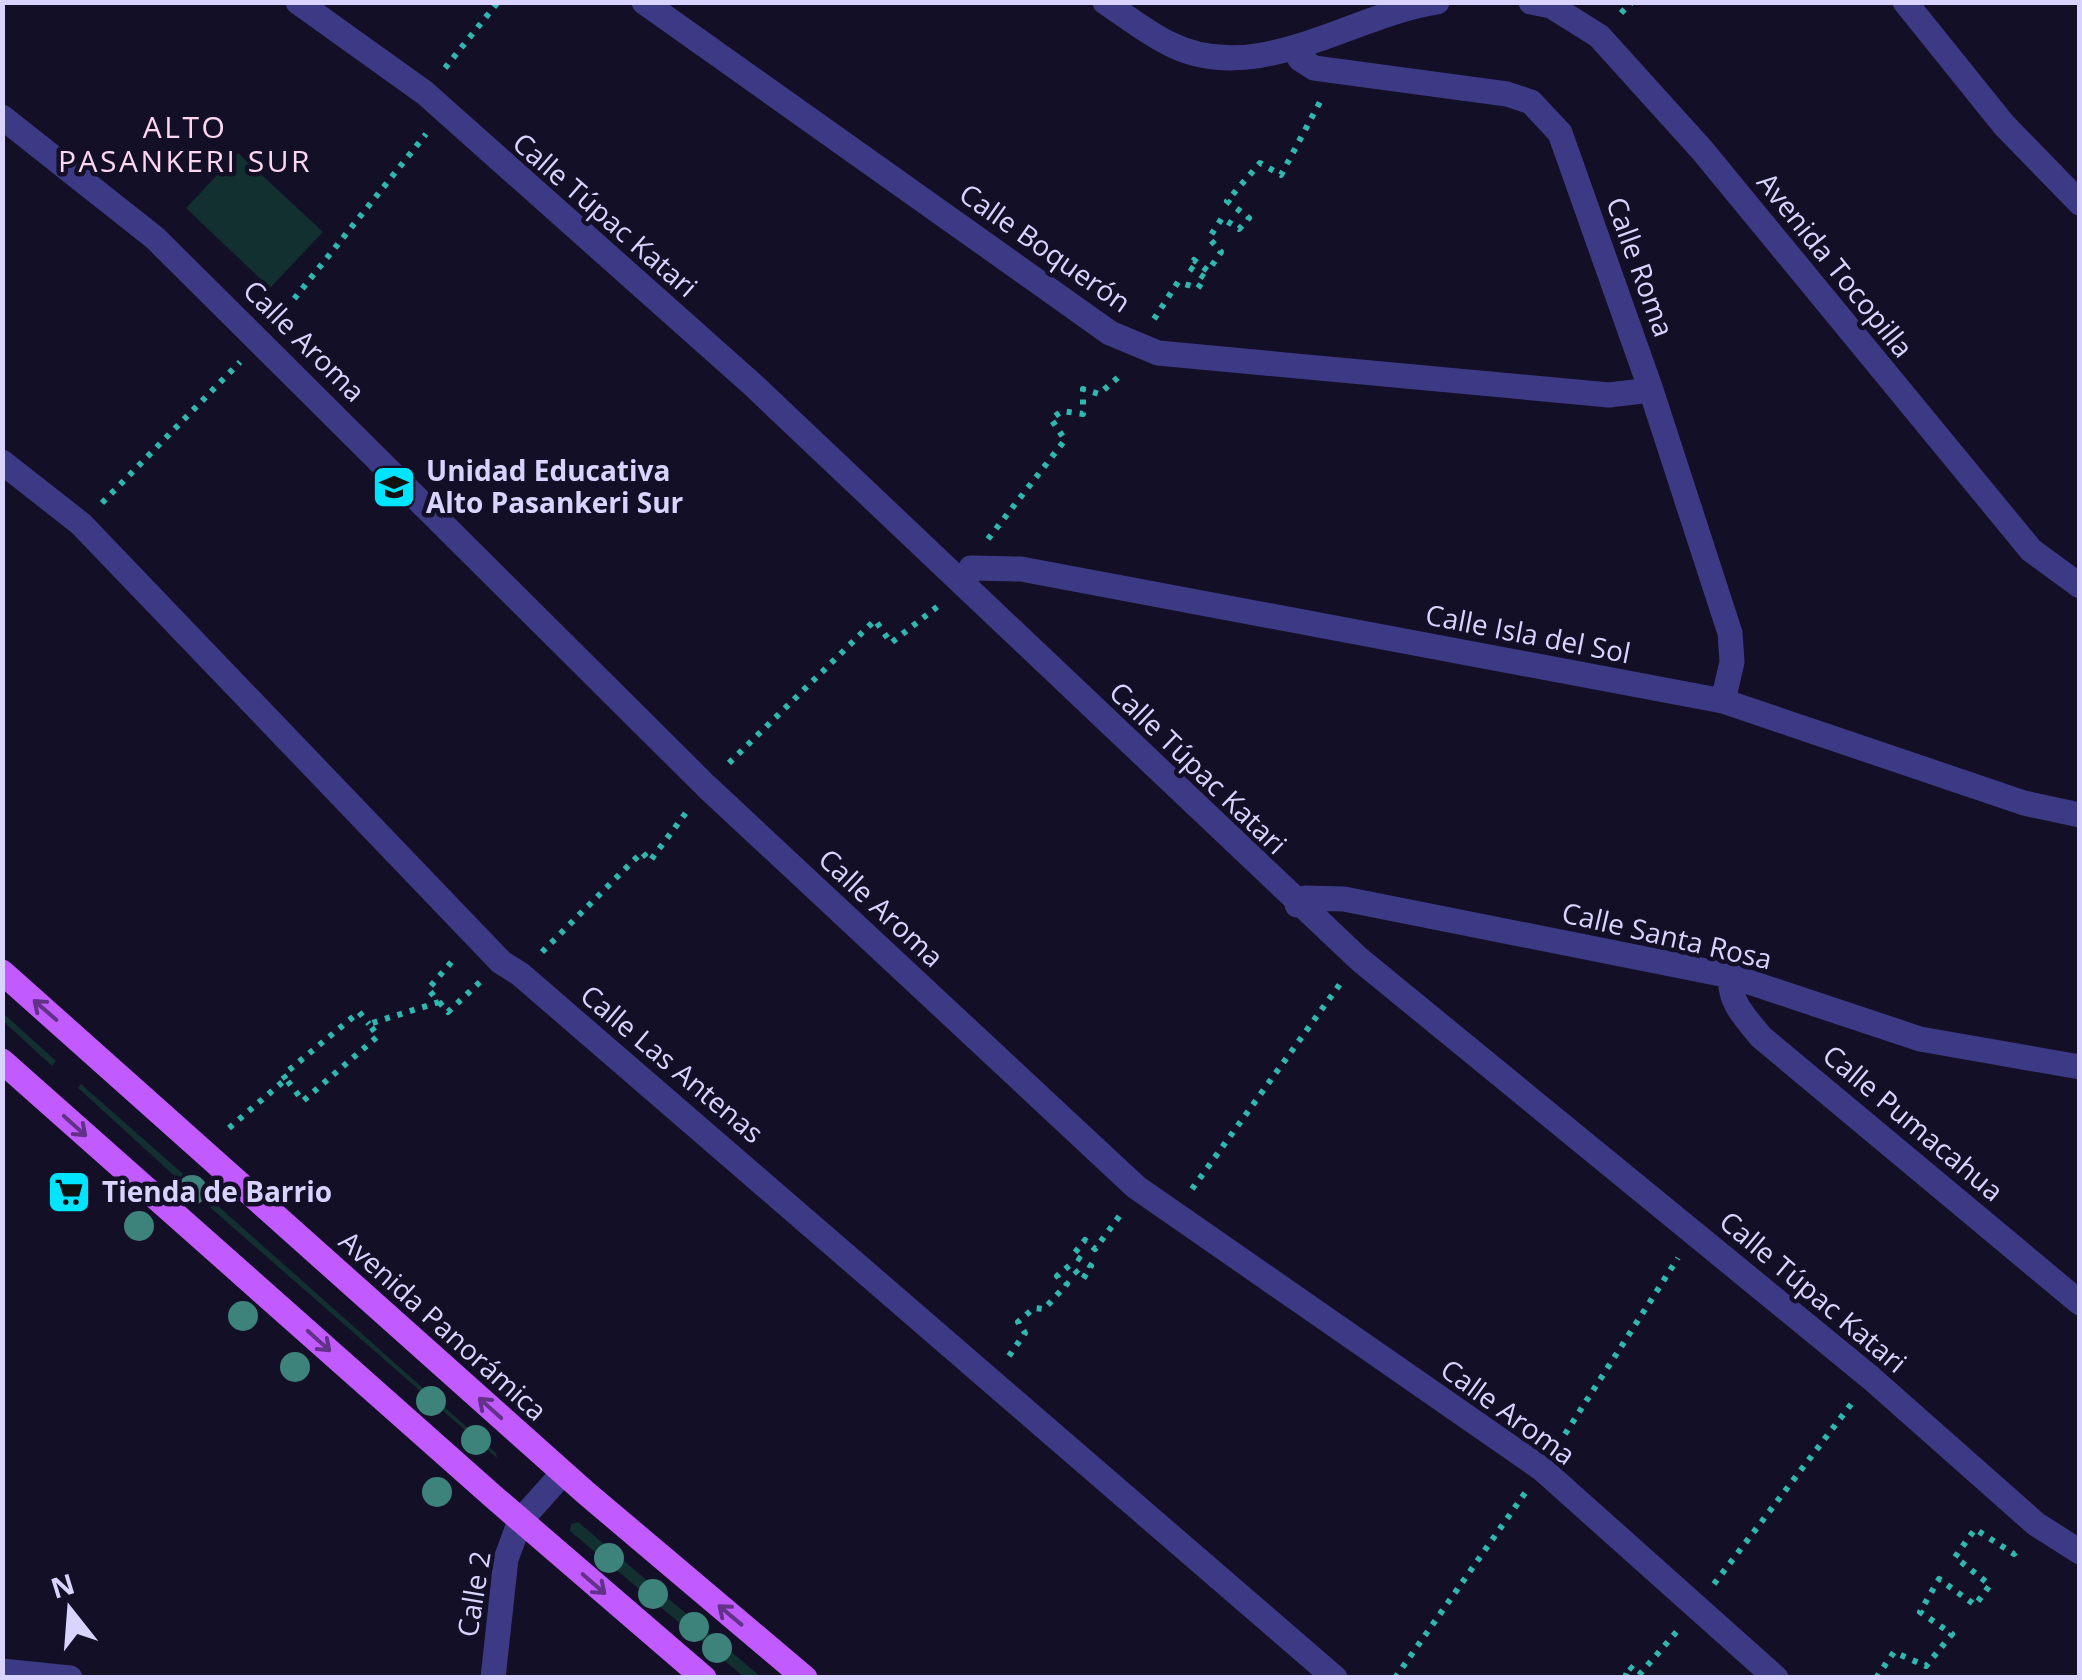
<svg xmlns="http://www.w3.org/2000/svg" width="2082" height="1680" font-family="'Open Sans',sans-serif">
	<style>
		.green { fill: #12302f }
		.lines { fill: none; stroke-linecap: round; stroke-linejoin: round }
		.path { stroke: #2fb8b0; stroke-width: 6; stroke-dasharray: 5 8; stroke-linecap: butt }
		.minor { stroke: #3d3a85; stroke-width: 25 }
		.major { stroke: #c25bff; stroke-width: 25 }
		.tree { fill: #3d827b }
		.oneway { stroke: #623188 }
		.labels { text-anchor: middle; stroke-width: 9; stroke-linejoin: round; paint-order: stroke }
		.street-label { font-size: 28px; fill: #d9d4ff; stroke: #130f26 }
		.poi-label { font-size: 28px; font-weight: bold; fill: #d9d4ff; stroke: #130f26; text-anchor: start }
		.neighbourhood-label { font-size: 30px; letter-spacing: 2.5px; fill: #ffd6f0; stroke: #130f26 }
	</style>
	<rect width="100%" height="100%" fill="#130f26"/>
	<path class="green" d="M 238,153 L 323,232 L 270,288 L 186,208 Z
		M 3,1013 L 56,1061 L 52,1066 L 3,1021 Z
		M 81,1084 L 183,1174 L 179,1180 L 78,1088 Z
		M 208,1197 L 496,1453 L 497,1458 L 204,1202 Z
		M 578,1522 L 761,1677 L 744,1677 L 570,1531 L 571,1524 Z"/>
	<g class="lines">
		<path class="path" d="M 1621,13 L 1632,2
			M 445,68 L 498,2
			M 278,319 L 426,134
			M 1154,319 L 1178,282 L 1198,288 L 1205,278 L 1189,267 L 1194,260 L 1208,271 L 1221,252 L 1209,238 L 1222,218 L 1239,229 L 1249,218 L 1227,201 L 1260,163 L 1281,175 L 1321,100
			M 102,503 L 240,362
			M 988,539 L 1065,440 L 1051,419 L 1062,411 L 1083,414 L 1083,389 L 1099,394 L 1123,373
			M 729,763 L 875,620 L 891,643 L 942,603
			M 542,952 L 642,852 L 650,861 L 688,810
			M 439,1002 L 448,1012 L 481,981
			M 286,1079 L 283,1075 L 359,1012 L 369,1024
			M 229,1128 L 286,1079 L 303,1101 L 378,1036 L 369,1024 L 439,1002 L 428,989 L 455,958
			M 1192,1189 L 1340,984
			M 1009,1356 L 1025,1333 L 1018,1322 L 1034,1308 L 1044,1309 L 1067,1284 L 1057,1276 L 1070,1265 L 1083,1279 L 1091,1266 L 1073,1255 L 1085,1240 L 1095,1249 L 1121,1214
			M 1558,1445 L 1678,1258
			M 1714,1584 L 1852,1403
			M 1395,1678 L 1525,1493
			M 1625,1678 L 1629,1666 L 1639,1675 L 1679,1629
			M 1876,1678 L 1894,1652 L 1926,1666 L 1952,1634 L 1920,1612 L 1939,1579 L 1975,1605 L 1990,1585 L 1955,1557 L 1975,1529 L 2014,1554 L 2018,1550"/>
		<path class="minor" d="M 298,2 L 425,93 L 752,384 L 1359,959 L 1871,1378 L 2036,1524 L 2080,1552
			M 644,2 L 1110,333 L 1158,353 L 1609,395 L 1651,390
			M 1105,2 C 1126,16 1147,33 1170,44 C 1257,88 1351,15 1437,2
			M 1531,2 L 1551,6 L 1599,36 L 1702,150 L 2031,550 L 2080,586
			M 1905,2 L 2004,125 L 2080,203
			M 1295,48 L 1300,59 L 1314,68 L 1507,94 L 1531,102 L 1560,133 L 1651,390 L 1730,633 L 1732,662 L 1723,701
			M 2,117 L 155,238 L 706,786 L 1136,1187 L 1542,1469 L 1776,1678
			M 2,462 L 81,524 L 501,962 L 520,974 L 1335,1678
			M 964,585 L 971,568 L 1021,569 L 1723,701 L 2024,803 L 2080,815
			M 1297,905 L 1305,898 L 1344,899 L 1731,976 L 1920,1039 L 2080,1067
			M 1731,976 C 1728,1002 1746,1018 1761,1037 L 2080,1303
			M 2,1671 L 70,1678
			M 493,1678 L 506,1559 L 520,1521 L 563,1473"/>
		<path class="major" d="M 2,972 L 586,1493 L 805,1678
			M 2,1061 L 496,1499 L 704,1678"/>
	</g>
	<g class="tree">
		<circle cx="192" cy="1190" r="15"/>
		<circle cx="139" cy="1226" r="15"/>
		<circle cx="243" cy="1316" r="15"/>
		<circle cx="295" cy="1367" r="15"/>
		<circle cx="431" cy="1401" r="15"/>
		<circle cx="476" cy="1440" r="15"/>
		<circle cx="437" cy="1492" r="15"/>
		<circle cx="609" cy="1558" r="15"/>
		<circle cx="653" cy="1594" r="15"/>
		<circle cx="694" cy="1627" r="15"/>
		<circle cx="717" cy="1648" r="15"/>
	</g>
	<defs><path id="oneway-shaft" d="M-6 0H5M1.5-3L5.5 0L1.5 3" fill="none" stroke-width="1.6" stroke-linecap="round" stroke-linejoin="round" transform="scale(2.5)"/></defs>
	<g class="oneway">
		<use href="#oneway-shaft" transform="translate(45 1010) rotate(-139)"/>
		<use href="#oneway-shaft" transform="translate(75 1126) rotate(42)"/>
		<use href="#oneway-shaft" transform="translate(319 1341) rotate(42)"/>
		<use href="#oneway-shaft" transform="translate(490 1408) rotate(-138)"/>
		<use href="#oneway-shaft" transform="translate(594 1584) rotate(41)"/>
		<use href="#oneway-shaft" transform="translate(730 1615) rotate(-140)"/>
	</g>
	<defs>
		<g id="school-square" transform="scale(2.25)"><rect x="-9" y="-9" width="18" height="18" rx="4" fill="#00e5ff" stroke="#130f26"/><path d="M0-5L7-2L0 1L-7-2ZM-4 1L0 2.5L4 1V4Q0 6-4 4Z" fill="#111"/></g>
		<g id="supermarket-square" transform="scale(2.25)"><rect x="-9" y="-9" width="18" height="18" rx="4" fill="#00e5ff" stroke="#130f26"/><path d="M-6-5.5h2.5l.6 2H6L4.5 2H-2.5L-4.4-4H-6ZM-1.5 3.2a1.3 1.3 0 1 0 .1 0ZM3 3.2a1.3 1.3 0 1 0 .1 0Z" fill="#111"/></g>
	</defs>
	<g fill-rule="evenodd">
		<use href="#school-square" x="394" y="487"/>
		<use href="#supermarket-square" x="69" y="1192"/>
	</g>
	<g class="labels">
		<g class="street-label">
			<text transform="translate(605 215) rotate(41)" y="10">Calle Túpac Katari</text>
			<text transform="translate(1045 248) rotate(35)" y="10">Calle Boquerón</text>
			<text transform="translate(1835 265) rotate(51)" y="10">Avenida Tocopilla</text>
			<text transform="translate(1640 267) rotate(70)" y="10">Calle Roma</text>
			<text transform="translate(304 341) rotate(45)" y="10">Calle Aroma</text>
			<text transform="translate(1528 634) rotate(11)" y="10">Calle Isla del Sol</text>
			<text transform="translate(1198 768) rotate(44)" y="10">Calle Túpac Katari</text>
			<text transform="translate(881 908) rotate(43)" y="10">Calle Aroma</text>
			<text transform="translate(1667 936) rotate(13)" y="10">Calle Santa Rosa</text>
			<text transform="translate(672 1064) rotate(40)" y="10">Calle Las Antenas</text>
			<text transform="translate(1913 1123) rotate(40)" y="10">Calle Pumacahua</text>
			<text transform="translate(1813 1292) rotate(40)" y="10">Calle Túpac Katari</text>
			<text transform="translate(443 1326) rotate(42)" y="10">Avenida Panorámica</text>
			<text transform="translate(1508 1412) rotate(36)" y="10">Calle Aroma</text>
			<text transform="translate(474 1594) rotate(-81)" y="10">Calle 2</text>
		</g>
		<g class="poi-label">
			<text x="426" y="481">Unidad Educativa<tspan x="426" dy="32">Alto Pasankeri Sur</tspan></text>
			<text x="102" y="1202">Tienda de Barrio</text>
		</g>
		<g class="neighbourhood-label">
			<text x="185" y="138">ALTO<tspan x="185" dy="34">PASANKERI SUR</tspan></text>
		</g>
	</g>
	<rect width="2082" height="1680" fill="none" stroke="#d9d4ff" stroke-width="10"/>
	<g transform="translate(70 1610) rotate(343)" stroke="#130f26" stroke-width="8" paint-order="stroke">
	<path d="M0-8L18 38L0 25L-18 38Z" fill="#d9d4ff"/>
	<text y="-15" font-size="28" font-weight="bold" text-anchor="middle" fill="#d9d4ff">N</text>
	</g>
</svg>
